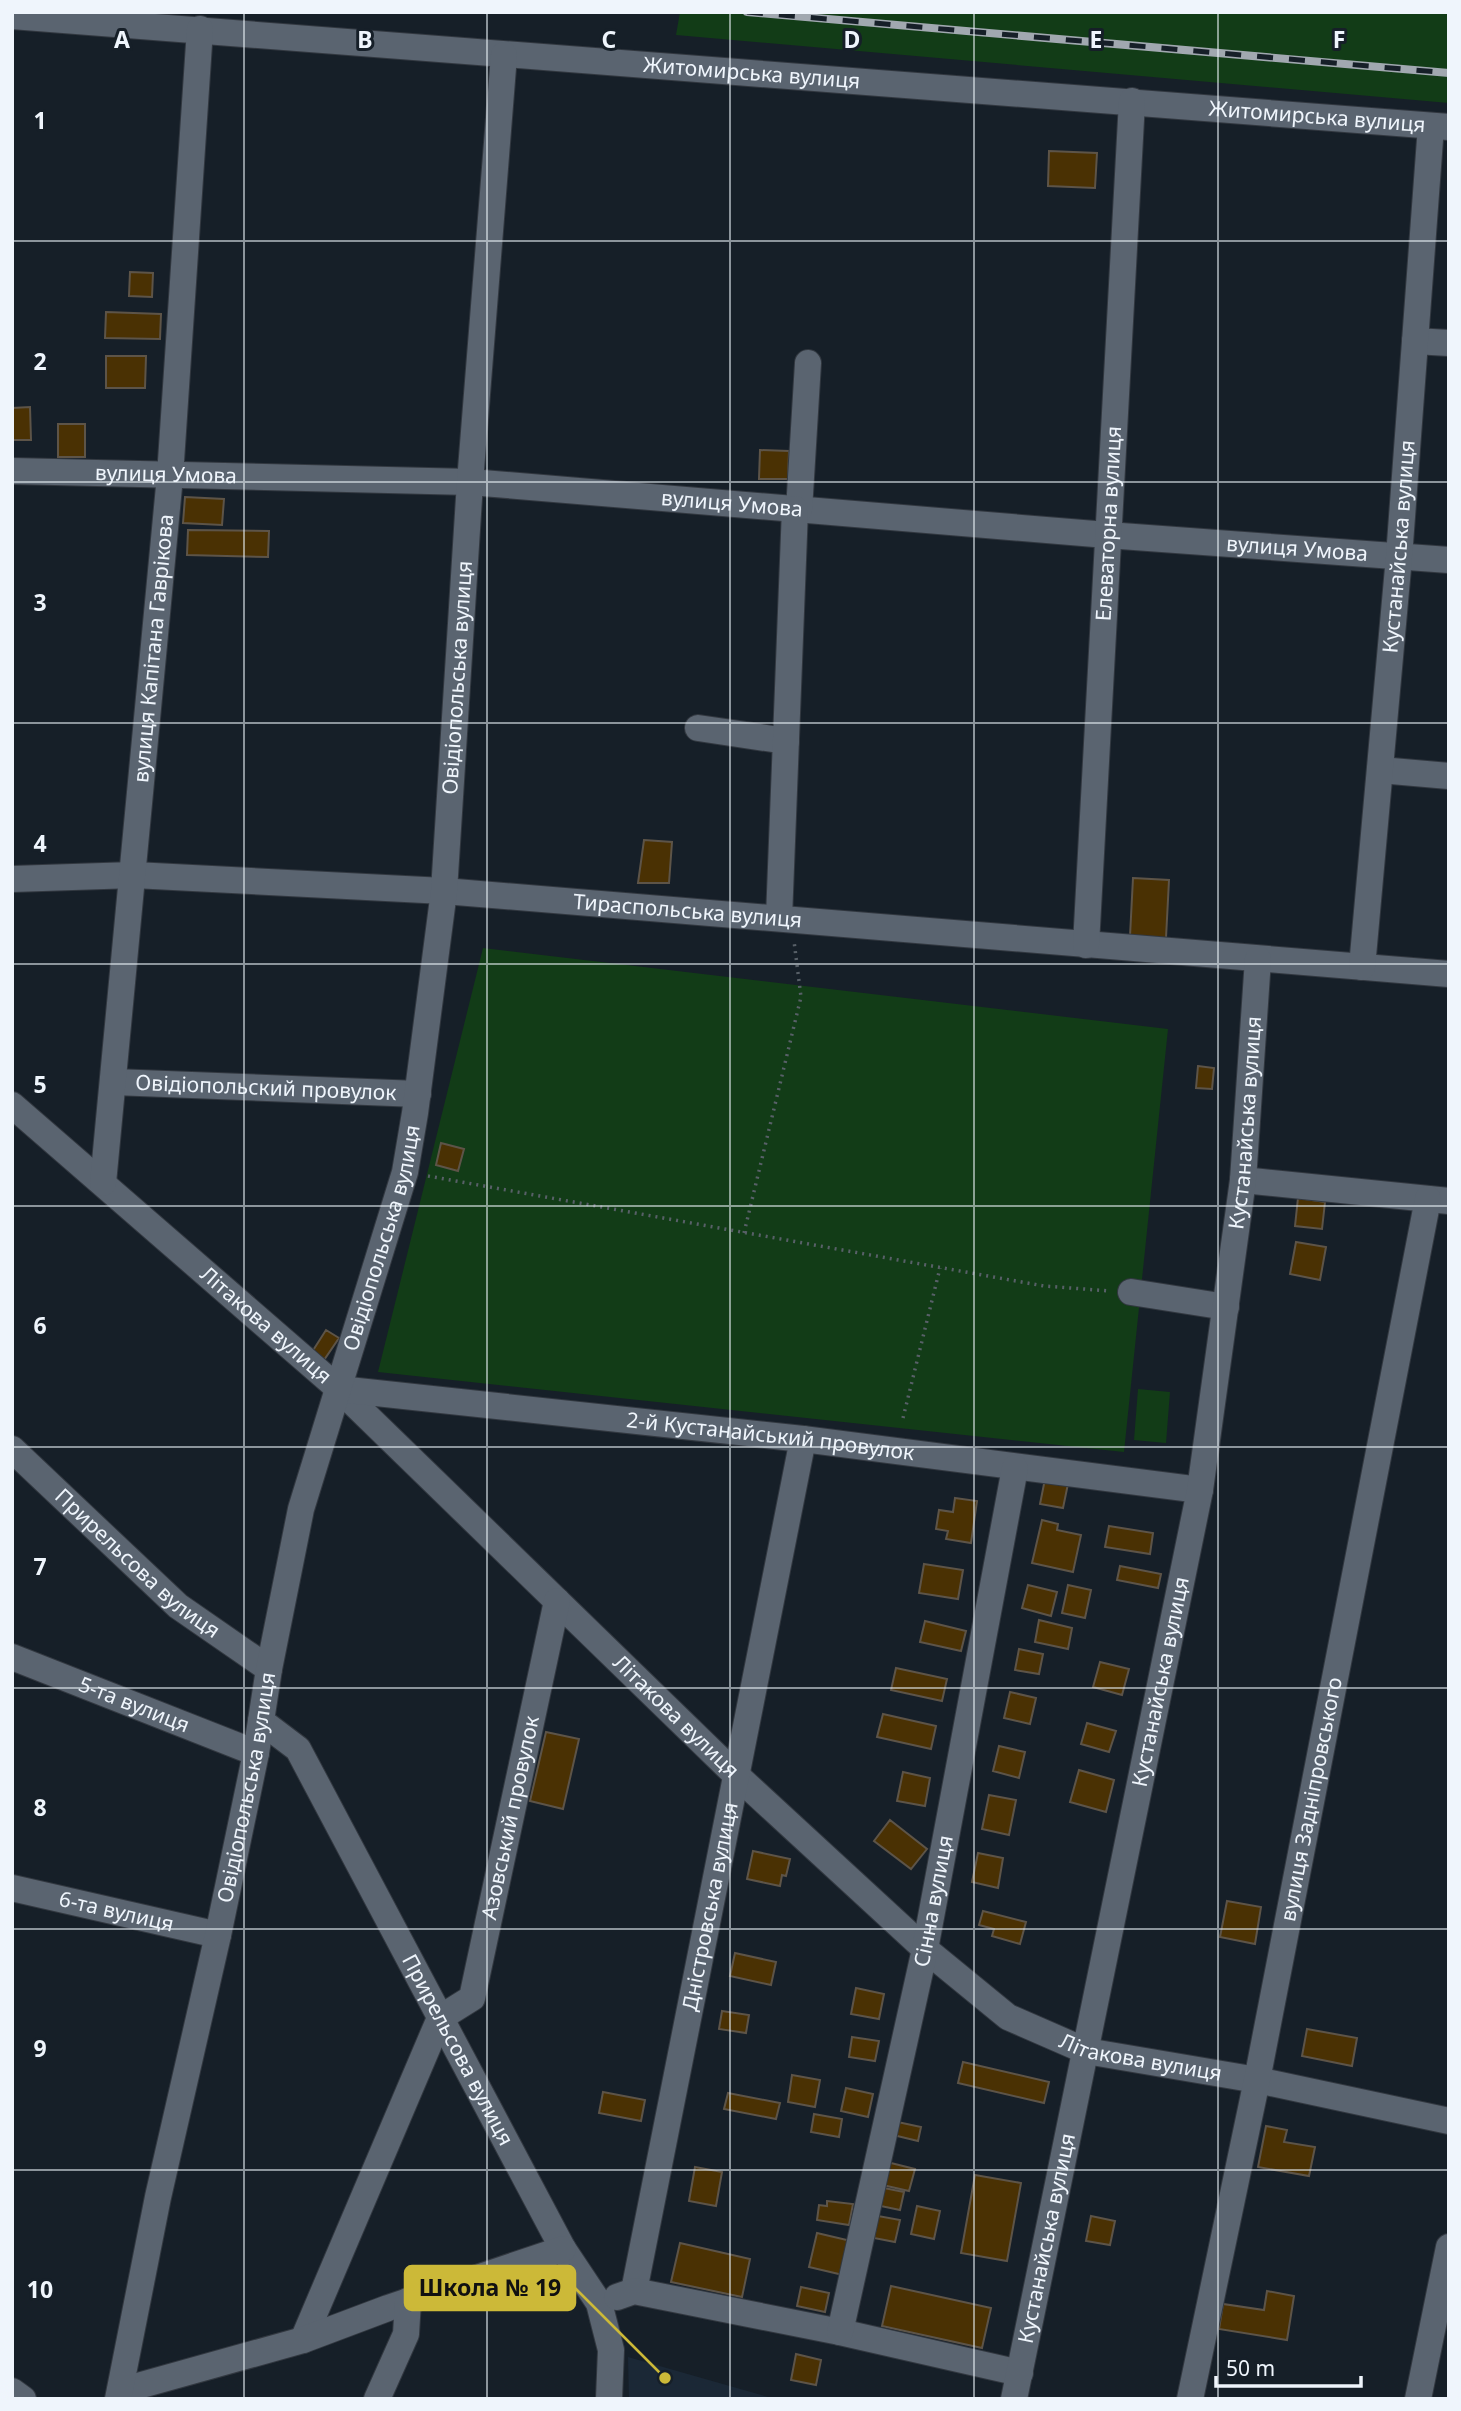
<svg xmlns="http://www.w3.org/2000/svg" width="1461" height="2411" font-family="'Noto Sans',sans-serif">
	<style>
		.built { fill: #1b2836 }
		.green { fill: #123c17 }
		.building { fill: #4a3103; stroke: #5d5448; stroke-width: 2 }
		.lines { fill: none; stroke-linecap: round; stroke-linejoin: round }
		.minor-casing { stroke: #323840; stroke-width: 28 }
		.path { stroke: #586068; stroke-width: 3.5; stroke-dasharray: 2 5; stroke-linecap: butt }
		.minor { stroke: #5a6470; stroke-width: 26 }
		.rail-casing { stroke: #a1a8b0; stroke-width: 8 }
		.rail { stroke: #161f28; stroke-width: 5; stroke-dasharray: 16; stroke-linecap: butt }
		.grid { fill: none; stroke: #eff5fc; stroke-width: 2; stroke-opacity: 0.55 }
		.labels { text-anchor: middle; stroke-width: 6; stroke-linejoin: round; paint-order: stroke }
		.street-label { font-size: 21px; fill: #eff5fc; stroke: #161f28 }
		.grid-label { font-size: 23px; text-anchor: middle; font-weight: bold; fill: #eff5fc; stroke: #161f28; stroke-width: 6; stroke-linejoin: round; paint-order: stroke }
		.leader { fill: none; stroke: #ccb938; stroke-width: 2.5 }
		.callout-dot { fill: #ccb938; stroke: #161f28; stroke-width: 2.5 }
		.callout { fill: #ccb938; stroke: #ccb938; stroke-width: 2.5 }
		.callout-label { font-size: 23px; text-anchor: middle; font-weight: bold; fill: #111 }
	</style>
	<rect width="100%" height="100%" fill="#161f28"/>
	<path class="built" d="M 628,2357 L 775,2399 L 629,2399 Z"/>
	<path class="green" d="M 680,12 L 1449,12 L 1449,103 L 676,35 Z
		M 483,948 L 1168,1029 L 1124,1452 L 378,1372 Z
		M 1138,1389 L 1170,1392 L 1166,1443 L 1134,1440 Z"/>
	<path class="building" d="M 1049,151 L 1097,153 L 1095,188 L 1048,186 Z
		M 130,272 L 153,273 L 152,297 L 129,296 Z
		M 106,312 L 161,314 L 160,339 L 105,338 Z
		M 106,356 L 146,356 L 145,388 L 106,388 Z
		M 30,407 L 31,440 L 12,440 L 12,408 Z
		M 58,424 L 85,424 L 85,457 L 58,457 Z
		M 760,450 L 789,451 L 788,479 L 759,479 Z
		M 185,497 L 224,499 L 222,525 L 183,523 Z
		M 188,530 L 269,531 L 268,557 L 187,555 Z
		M 644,840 L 672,842 L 669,883 L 638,883 Z
		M 1133,878 L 1169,880 L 1166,938 L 1130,936 Z
		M 1198,1066 L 1214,1068 L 1212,1089 L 1196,1088 Z
		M 441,1143 L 464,1149 L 458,1171 L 436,1165 Z
		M 1298,1198 L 1325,1202 L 1322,1229 L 1295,1226 Z
		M 1296,1242 L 1326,1247 L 1320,1280 L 1290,1274 Z
		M 326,1330 L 339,1338 L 324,1360 L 312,1352 Z
		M 1046,1474 L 1069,1479 L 1063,1508 L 1040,1504 Z
		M 955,1498 L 977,1501 L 971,1543 L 946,1539 L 948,1531 L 936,1529 L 939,1510 L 953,1512 Z
		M 1042,1520 L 1058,1524 L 1057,1530 L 1081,1535 L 1073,1572 L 1032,1563 Z
		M 1109,1526 L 1153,1533 L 1150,1554 L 1105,1547 Z
		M 924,1564 L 963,1570 L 958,1599 L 919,1593 Z
		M 1120,1566 L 1161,1574 L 1158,1588 L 1117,1580 Z
		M 1028,1585 L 1057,1592 L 1051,1616 L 1022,1608 Z
		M 1068,1585 L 1091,1590 L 1085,1618 L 1062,1613 Z
		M 1039,1620 L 1072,1628 L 1068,1649 L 1035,1642 Z
		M 925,1621 L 966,1631 L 961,1651 L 920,1642 Z
		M 1019,1649 L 1043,1654 L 1039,1674 L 1015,1670 Z
		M 1100,1662 L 1129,1669 L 1122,1695 L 1093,1687 Z
		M 896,1668 L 947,1679 L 942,1701 L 891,1690 Z
		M 1010,1692 L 1036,1698 L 1030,1724 L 1004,1718 Z
		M 883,1714 L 936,1726 L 931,1749 L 877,1737 Z
		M 1087,1723 L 1116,1731 L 1109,1752 L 1081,1744 Z
		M 546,1732 L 579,1739 L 563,1809 L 530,1801 Z
		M 999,1746 L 1025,1752 L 1019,1778 L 993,1771 Z
		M 1079,1770 L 1114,1780 L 1106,1812 L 1070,1802 Z
		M 903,1772 L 930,1778 L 925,1806 L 897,1801 Z
		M 989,1795 L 1016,1800 L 1009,1835 L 982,1829 Z
		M 890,1820 L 927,1849 L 911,1869 L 874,1841 Z
		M 753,1851 L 790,1859 L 786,1876 L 782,1875 L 780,1886 L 747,1879 Z
		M 978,1853 L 1003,1858 L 998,1888 L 972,1882 Z
		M 1227,1901 L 1261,1907 L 1255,1944 L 1220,1937 Z
		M 983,1911 L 1026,1922 L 1020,1944 L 992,1936 L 994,1929 L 979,1925 Z
		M 735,1953 L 776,1962 L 771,1985 L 730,1976 Z
		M 856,1988 L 884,1994 L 879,2019 L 851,2014 Z
		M 722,2011 L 749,2015 L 746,2033 L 719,2029 Z
		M 1307,2029 L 1357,2038 L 1352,2066 L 1302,2056 Z
		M 852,2037 L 879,2041 L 875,2061 L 849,2057 Z
		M 963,2062 L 1049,2082 L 1044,2103 L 958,2083 Z
		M 792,2075 L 820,2080 L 815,2107 L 788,2102 Z
		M 846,2088 L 873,2094 L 868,2117 L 841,2111 Z
		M 603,2092 L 645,2100 L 641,2121 L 599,2113 Z
		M 728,2093 L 780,2103 L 776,2119 L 724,2109 Z
		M 814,2114 L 842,2119 L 839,2137 L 811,2132 Z
		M 893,2121 L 921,2127 L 918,2141 L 889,2134 Z
		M 1266,2126 L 1287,2130 L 1284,2142 L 1315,2147 L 1309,2176 L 1258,2167 Z
		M 883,2161 L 915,2169 L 909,2191 L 878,2184 Z
		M 695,2167 L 722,2172 L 716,2206 L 689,2201 Z
		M 975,2175 L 1021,2183 L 1007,2261 L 961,2253 Z
		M 879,2187 L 904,2192 L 900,2210 L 876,2205 Z
		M 827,2201 L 853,2204 L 849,2225 L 817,2220 L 819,2205 L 827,2206 Z
		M 917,2206 L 940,2211 L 934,2239 L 911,2234 Z
		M 878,2216 L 900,2220 L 895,2242 L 874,2238 Z
		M 1091,2216 L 1115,2221 L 1110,2245 L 1086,2241 Z
		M 817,2233 L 851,2241 L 843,2275 L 809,2267 Z
		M 680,2243 L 750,2259 L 742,2297 L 671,2282 Z
		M 891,2286 L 991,2308 L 982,2348 L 882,2326 Z
		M 801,2287 L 829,2293 L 825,2312 L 797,2306 Z
		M 1267,2291 L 1294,2296 L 1287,2340 L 1219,2329 L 1223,2304 L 1264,2310 Z
		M 796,2354 L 821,2360 L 816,2385 L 791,2380 Z"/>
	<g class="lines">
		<g class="minor-casing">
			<g id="minor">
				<path id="s1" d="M 12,16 L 1449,127"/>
				<path d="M 1415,341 L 1449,343"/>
				<path id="s2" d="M 12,471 L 470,482 L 1107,535 L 1449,560"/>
				<path d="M 799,510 L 808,363"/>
				<path d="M 698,728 L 786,741"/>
				<path d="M 1380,770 L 1449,776"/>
				<path id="s3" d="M 12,879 L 134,875 L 444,891 L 1449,974"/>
				<path d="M 779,918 L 795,509"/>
				<path id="s4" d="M 1086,945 L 1132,101"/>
				<path id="s5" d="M 1362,967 L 1399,557 L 1431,126"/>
				<path id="s6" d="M 114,1082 L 418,1094"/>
				<path id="s7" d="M 12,1105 L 339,1389 L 735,1774 L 925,1949 L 1008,2017 L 1086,2051 L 1257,2080 L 1449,2121"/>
				<path d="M 1243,1180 L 1449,1201"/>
				<path id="s8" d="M 103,1183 L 170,476 L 200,29"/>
				<path d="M 1131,1292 L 1226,1307"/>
				<path id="s9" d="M 339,1389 L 803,1439 L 1200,1490"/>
				<path id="s10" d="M 12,1449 L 178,1606 L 269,1669"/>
				<path id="s11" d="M 12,1657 L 256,1753"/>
				<path id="s12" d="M 261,1721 L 298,1749 L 563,2249 L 599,2303 L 611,2350 L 609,2399"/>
				<path id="s13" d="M 12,1888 L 218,1935"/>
				<path id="s14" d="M 634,2291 L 803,1439"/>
				<path d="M 617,2297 L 634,2291 L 840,2332 L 1020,2373"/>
				<path id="s15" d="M 840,2332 L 925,1949 L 1015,1468"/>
				<path id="s16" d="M 303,2340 L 440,2018 L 472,1998 L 557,1601"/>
				<path d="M 12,2391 L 23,2399"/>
				<path d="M 120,2391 L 303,2340 L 388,2308 L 563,2249"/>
				<path id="s17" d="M 118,2399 L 158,2197 L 218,1935 L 256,1753 L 269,1669 L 301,1509 L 405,1172 L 415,1113 L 444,891 L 470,482 L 504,55"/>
				<path d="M 377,2399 L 406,2334 L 408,2301"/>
				<path id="s18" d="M 1014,2399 L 1200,1490 L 1243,1180 L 1258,959"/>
				<path id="s19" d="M 1190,2399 L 1257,2080 L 1428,1199"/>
				<path d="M 1418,2399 L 1449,2247"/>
			</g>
		</g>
		<path class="path" d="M 428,1176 L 1044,1286 L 1110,1291
			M 744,1233 L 801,997 L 794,941
			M 903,1418 L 940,1268"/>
		<use href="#minor" class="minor"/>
		<g class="rail-casing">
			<path id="rail" d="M 747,12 L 1449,73"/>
		</g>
		<use href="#rail" class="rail"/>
	</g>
	<path class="grid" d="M 244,12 L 244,2399M 487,12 L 487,2399M 730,12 L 730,2399M 974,12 L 974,2399M 1218,12 L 1218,2399M 12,241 L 1449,241M 12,482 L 1449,482M 12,723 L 1449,723M 12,964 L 1449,964M 12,1206 L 1449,1206M 12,1447 L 1449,1447M 12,1688 L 1449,1688M 12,1929 L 1449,1929M 12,2170 L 1449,2170"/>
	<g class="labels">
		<g class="street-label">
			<text dy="7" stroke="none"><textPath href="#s1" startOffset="742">Житомирська вулиця</textPath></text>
			<text dy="7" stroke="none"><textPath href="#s1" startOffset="1309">Житомирська вулиця</textPath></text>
			<text dy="7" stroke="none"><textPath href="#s2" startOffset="154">вулиця Умова</textPath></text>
			<text dy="7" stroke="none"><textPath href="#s2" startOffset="721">вулиця Умова</textPath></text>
			<text dy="7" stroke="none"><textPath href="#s4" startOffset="422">Елеваторна вулиця</textPath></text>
			<text dy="7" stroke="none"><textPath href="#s5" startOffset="422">Кустанайська вулиця</textPath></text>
			<text dy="7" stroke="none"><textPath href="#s2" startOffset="1288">вулиця Умова</textPath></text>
			<text dy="7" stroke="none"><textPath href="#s8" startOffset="537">вулиця Капітана Гаврікова</textPath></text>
			<text dy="7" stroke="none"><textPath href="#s17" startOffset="1759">Овідіопольська вулиця</textPath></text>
			<text dy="7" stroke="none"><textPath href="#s3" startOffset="677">Тираспольська вулиця</textPath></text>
			<text dy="7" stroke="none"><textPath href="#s6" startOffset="152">Овідіопольский провулок</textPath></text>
			<text dy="7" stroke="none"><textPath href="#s18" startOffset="1298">Кустанайська вулиця</textPath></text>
			<text dy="7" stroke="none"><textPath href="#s17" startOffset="1192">Овідіопольська вулиця</textPath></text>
			<text dy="7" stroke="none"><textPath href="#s7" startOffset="336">Літакова вулиця</textPath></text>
			<text dy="7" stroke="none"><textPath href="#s9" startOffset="434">2-й Кустанайський провулок</textPath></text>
			<text dy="7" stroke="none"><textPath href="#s10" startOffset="170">Прирельсова вулиця</textPath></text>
			<text dy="7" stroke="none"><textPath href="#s18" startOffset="732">Кустанайська вулиця</textPath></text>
			<text dy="7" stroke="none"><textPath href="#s11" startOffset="131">5-та вулиця</textPath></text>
			<text dy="7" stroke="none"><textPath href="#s7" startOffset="903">Літакова вулиця</textPath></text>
			<text dy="7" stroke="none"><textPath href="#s17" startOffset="625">Овідіопольська вулиця</textPath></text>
			<text dy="7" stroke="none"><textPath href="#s19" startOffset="612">вулиця Задніпровського</textPath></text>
			<text dy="7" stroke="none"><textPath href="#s16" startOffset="572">Азовський провулок</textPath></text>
			<text dy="7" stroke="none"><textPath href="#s15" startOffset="441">Сінна вулиця</textPath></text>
			<text dy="7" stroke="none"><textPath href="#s14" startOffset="392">Дністровська вулиця</textPath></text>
			<text dy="7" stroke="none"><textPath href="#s13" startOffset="107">6-та вулиця</textPath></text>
			<text dy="7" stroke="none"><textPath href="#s12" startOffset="387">Прирельсова вулиця</textPath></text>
			<text dy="7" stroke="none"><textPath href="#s7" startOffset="1491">Літакова вулиця</textPath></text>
			<text dy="7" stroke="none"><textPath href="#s18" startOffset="164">Кустанайська вулиця</textPath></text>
		</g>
	</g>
	<g class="grid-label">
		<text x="122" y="48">A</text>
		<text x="365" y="48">B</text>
		<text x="609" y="48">C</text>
		<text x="852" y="48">D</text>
		<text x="1096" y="48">E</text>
		<text x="1339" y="48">F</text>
		<text x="40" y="129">1</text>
		<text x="40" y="370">2</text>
		<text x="40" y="611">3</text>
		<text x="40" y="852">4</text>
		<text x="40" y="1093">5</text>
		<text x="40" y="1334">6</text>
		<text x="40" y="1575">7</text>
		<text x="40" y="1816">8</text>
		<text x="40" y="2057">9</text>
		<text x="40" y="2298">10</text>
	</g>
	<path class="leader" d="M665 2378L575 2288"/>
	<circle class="callout-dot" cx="665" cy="2378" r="7"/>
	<rect class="callout" x="405" y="2266" width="170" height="44" rx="7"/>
	<g class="callout-label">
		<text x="490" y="2296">Школа № 19</text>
	</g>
	<rect width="1461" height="2411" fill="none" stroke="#eff5fc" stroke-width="28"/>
	<path d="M1216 2376v10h145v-10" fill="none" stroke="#eff5fc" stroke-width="3.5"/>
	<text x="1226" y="2376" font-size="21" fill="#eff5fc" stroke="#161f28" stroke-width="5" paint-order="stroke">50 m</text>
</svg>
